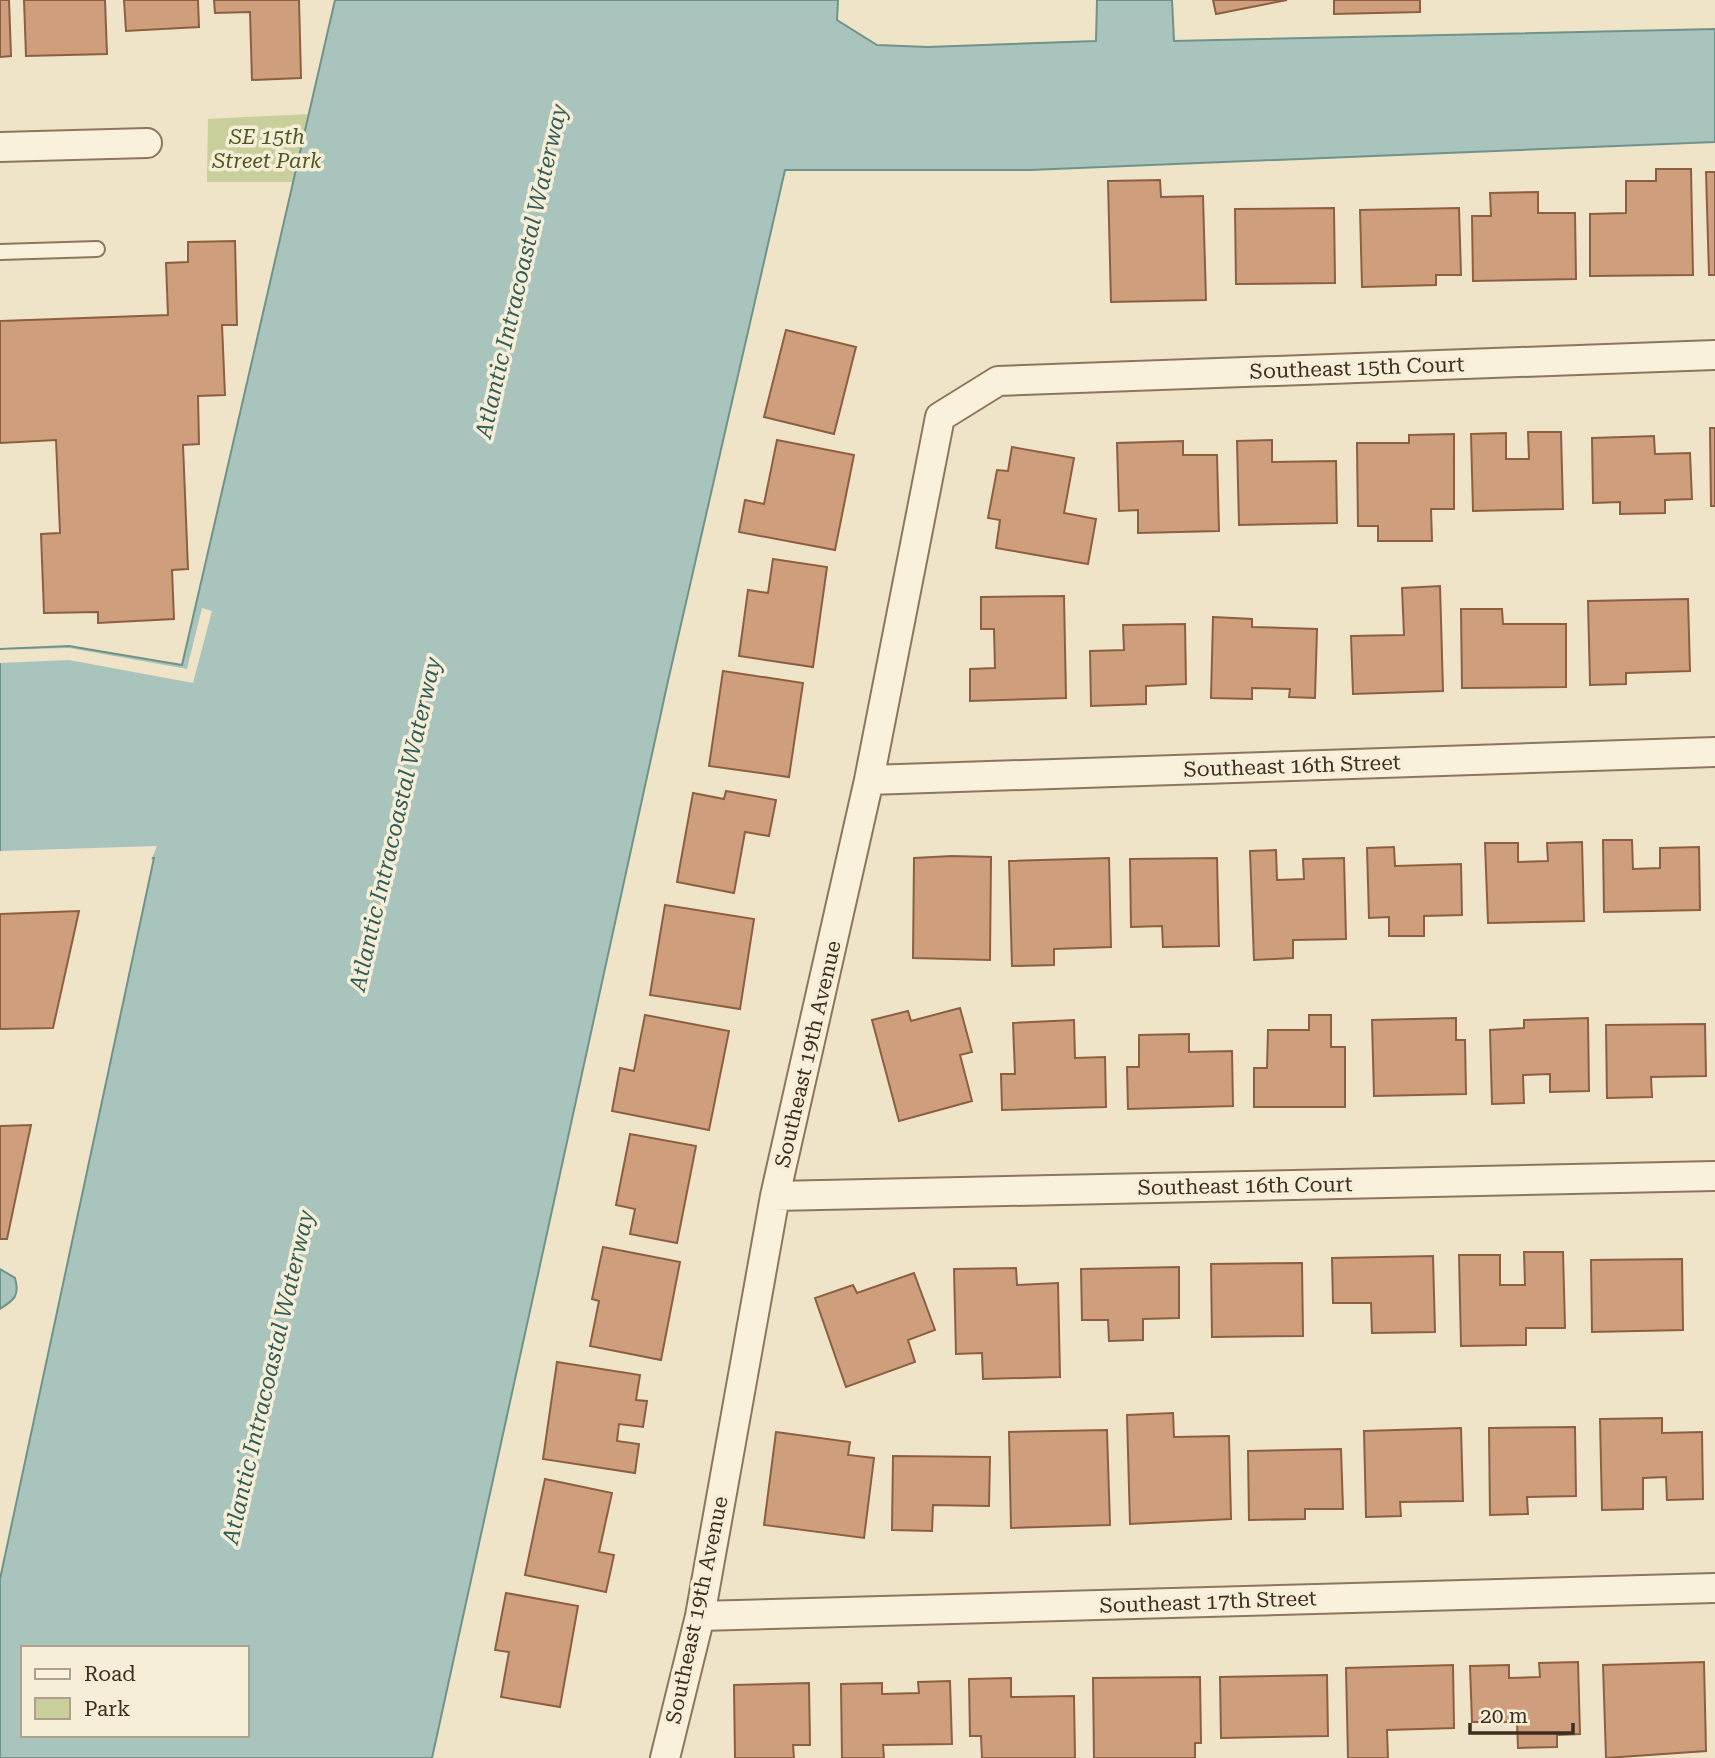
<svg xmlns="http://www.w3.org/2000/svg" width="1715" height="1758" font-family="'Roboto Serif',serif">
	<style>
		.green { fill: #c9cf9b }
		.water { fill: #a9c4bc; stroke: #6f938a; stroke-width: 2; fill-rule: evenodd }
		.pier { fill: #f0e4c8 }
		.building { fill: #cf9f7d; stroke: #8d5f41; stroke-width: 2 }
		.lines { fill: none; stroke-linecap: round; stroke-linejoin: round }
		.lane-casing { stroke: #8d765c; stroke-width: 18 }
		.street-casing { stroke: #8d765c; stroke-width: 32 }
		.lane { stroke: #faf1dc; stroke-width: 14 }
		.street { stroke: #faf1dc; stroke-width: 28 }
		.labels { text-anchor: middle; stroke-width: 7; stroke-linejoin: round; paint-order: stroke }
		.park-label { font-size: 21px; font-style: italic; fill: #4d5a26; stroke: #f7eed8 }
		.street-label { font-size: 21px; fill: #3d2e20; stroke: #f7eed8 }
		.water-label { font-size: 23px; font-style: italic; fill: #2f5d5a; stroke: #f7eed8 }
	</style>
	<rect width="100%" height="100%" fill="#f0e4c8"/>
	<path class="green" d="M 309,114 L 294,182 L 207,182 L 208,119 Z"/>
	<path class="water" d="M 335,0 L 838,0 L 837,20 L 877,45 L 928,47 L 1096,41 L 1097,0 L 1172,0 L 1174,41 L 1715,29 L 1715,142 L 1030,170 L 785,170 L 668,681 L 432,1758 L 0,1758 L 0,1579 L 154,858 L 0,861 L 0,649 L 69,646 L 182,665 ZM 23,1648 L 247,1648 L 247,1735 L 23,1735 Z
		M 0,1269 L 15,1278 C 20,1296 14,1300 0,1309 Z"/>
	<path class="pier" d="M 202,608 L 212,611 L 193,683 L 69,660 L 0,663 L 0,650 L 69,648 L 187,669 Z
		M 157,846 L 151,860 L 0,864 L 0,851 Z"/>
	<path class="building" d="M 0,0 L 9,0 L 11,56 L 0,57 Z
		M 24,0 L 105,0 L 107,54 L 26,56 Z
		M 124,0 L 198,0 L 199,27 L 126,31 Z
		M 214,0 L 299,0 L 301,78 L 252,80 L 250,12 L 215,13 Z
		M 1213,0 L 1287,0 L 1216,14 Z
		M 1334,0 L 1420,0 L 1420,12 L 1334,14 Z
		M 1656,169 L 1691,169 L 1693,275 L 1590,276 L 1590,214 L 1626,213 L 1626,181 L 1656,181 Z
		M 1706,172 L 1715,172 L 1715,275 L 1709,275 Z
		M 1160,180 L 1161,197 L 1203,196 L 1206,300 L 1111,302 L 1108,181 Z
		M 1538,192 L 1538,213 L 1575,213 L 1576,279 L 1473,281 L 1472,216 L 1491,216 L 1490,193 Z
		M 1334,208 L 1335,283 L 1236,284 L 1235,209 Z
		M 1459,208 L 1461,275 L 1436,275 L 1436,285 L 1362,287 L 1360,210 Z
		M 235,241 L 237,325 L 222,325 L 225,395 L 198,396 L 199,444 L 183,445 L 188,569 L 172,570 L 174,619 L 98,623 L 98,612 L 44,613 L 41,534 L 60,533 L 56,440 L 0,443 L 0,321 L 168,315 L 166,263 L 188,262 L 188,242 Z
		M 786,330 L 856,347 L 834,434 L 764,417 Z
		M 1710,428 L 1715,428 L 1715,506 L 1711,506 Z
		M 1528,432 L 1561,432 L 1563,509 L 1473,511 L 1471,434 L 1506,433 L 1506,459 L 1529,459 Z
		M 1454,434 L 1454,509 L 1431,509 L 1432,541 L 1378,541 L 1378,526 L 1358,526 L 1357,443 L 1409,443 L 1409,435 Z
		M 1654,436 L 1655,454 L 1690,453 L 1692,499 L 1665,500 L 1665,513 L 1620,514 L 1620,502 L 1593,503 L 1592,438 Z
		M 777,440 L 854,455 L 835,550 L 739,532 L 745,500 L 764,504 Z
		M 1272,440 L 1272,462 L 1336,461 L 1337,523 L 1239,525 L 1237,441 Z
		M 1183,441 L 1183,455 L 1217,455 L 1219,531 L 1138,533 L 1138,510 L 1119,511 L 1117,443 Z
		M 1012,447 L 1074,458 L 1064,513 L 1096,519 L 1088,564 L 996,548 L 1000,520 L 988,518 L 997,470 L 1008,471 Z
		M 773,559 L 827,567 L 813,667 L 739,656 L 748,590 L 768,593 Z
		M 1440,586 L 1443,691 L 1353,694 L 1351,636 L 1404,635 L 1402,588 Z
		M 1064,596 L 1066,698 L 970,701 L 970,669 L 995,668 L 994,629 L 981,629 L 981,597 Z
		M 1688,599 L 1690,671 L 1626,673 L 1626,684 L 1590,685 L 1588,601 Z
		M 1461,609 L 1502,609 L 1503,624 L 1566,624 L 1566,687 L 1462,688 Z
		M 1213,617 L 1252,619 L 1252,627 L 1317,629 L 1315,698 L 1289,697 L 1290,689 L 1252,688 L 1252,699 L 1211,698 Z
		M 1185,624 L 1186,684 L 1146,686 L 1146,704 L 1091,706 L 1090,651 L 1124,650 L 1123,625 Z
		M 723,671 L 803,683 L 789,777 L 709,766 Z
		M 726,791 L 776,800 L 769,836 L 745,832 L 734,893 L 677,882 L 693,793 L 724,799 Z
		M 1603,840 L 1632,840 L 1633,869 L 1660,868 L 1660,848 L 1699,847 L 1700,910 L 1604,912 Z
		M 1582,842 L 1584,921 L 1488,923 L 1485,843 L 1518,843 L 1518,862 L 1548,861 L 1547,843 Z
		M 1394,847 L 1395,866 L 1461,864 L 1462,915 L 1424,916 L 1424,936 L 1389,936 L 1389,917 L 1369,918 L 1367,848 Z
		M 1276,850 L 1277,880 L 1304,879 L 1303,859 L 1344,858 L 1346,939 L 1293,940 L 1293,958 L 1254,960 L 1250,851 Z
		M 952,856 L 991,857 L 990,960 L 913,958 L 914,858 Z
		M 1109,858 L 1111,947 L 1054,949 L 1054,965 L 1012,966 L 1009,861 Z
		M 1217,858 L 1219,946 L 1163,947 L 1162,926 L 1131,927 L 1130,859 Z
		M 665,905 L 754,919 L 740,1009 L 650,995 Z
		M 79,911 L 53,1028 L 0,1029 L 0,914 Z
		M 960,1008 L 972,1052 L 960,1055 L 972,1101 L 899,1121 L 872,1020 L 908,1011 L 911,1021 Z
		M 645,1015 L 729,1031 L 709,1130 L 612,1111 L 620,1068 L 634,1071 Z
		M 1309,1015 L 1331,1015 L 1331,1047 L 1345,1047 L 1345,1107 L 1254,1107 L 1254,1068 L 1267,1068 L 1268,1030 L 1309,1030 Z
		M 1456,1018 L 1456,1040 L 1465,1040 L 1466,1094 L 1374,1096 L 1372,1020 Z
		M 1588,1018 L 1589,1091 L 1550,1092 L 1550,1074 L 1523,1075 L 1524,1103 L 1492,1104 L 1490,1030 L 1524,1028 L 1524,1020 Z
		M 1074,1020 L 1075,1058 L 1105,1057 L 1106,1107 L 1002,1110 L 1001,1074 L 1015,1074 L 1013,1023 Z
		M 1705,1024 L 1706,1076 L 1651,1077 L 1652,1097 L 1607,1098 L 1606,1025 Z
		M 1189,1034 L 1189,1052 L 1232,1051 L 1233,1106 L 1128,1109 L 1127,1067 L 1139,1067 L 1139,1035 Z
		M 31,1125 L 7,1239 L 0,1239 L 0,1126 Z
		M 630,1134 L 696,1146 L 677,1243 L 630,1234 L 635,1209 L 616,1205 Z
		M 603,1247 L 680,1262 L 661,1360 L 590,1346 L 599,1301 L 592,1299 Z
		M 1524,1252 L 1563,1252 L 1565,1328 L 1526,1328 L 1526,1345 L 1461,1346 L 1459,1255 L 1500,1255 L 1500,1285 L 1525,1285 Z
		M 1433,1256 L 1435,1332 L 1372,1333 L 1371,1303 L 1333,1303 L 1332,1258 Z
		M 1682,1259 L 1683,1330 L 1592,1332 L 1591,1260 Z
		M 1302,1263 L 1303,1336 L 1212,1337 L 1211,1264 Z
		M 1179,1267 L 1179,1318 L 1143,1319 L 1143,1340 L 1109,1341 L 1108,1320 L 1082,1320 L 1081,1269 Z
		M 1016,1268 L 1017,1285 L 1058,1283 L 1060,1377 L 983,1379 L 982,1353 L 956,1354 L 954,1269 Z
		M 914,1273 L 935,1330 L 908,1340 L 915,1362 L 846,1387 L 815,1298 L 853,1285 L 857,1293 Z
		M 557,1362 L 640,1375 L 636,1400 L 647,1401 L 643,1427 L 619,1424 L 617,1441 L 639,1444 L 635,1473 L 543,1459 Z
		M 1173,1413 L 1174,1437 L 1229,1436 L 1231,1519 L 1130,1524 L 1127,1415 Z
		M 1662,1418 L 1662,1433 L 1702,1432 L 1703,1499 L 1667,1500 L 1666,1477 L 1643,1478 L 1643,1509 L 1602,1510 L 1600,1419 Z
		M 1575,1427 L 1576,1496 L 1527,1497 L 1528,1514 L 1490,1515 L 1489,1428 Z
		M 1461,1428 L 1463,1501 L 1400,1502 L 1401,1516 L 1366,1517 L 1364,1431 Z
		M 1107,1430 L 1110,1525 L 1011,1528 L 1009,1432 Z
		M 776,1432 L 850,1442 L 848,1455 L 874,1458 L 864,1538 L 764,1525 Z
		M 1341,1449 L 1343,1509 L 1305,1509 L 1305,1519 L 1249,1520 L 1248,1451 Z
		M 893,1456 L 990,1457 L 989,1506 L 933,1505 L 932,1531 L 892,1530 Z
		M 545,1479 L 612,1493 L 599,1552 L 614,1555 L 606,1592 L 525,1575 Z
		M 506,1593 L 578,1606 L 560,1707 L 501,1697 L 509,1652 L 495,1650 Z
		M 1578,1662 L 1580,1734 L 1557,1735 L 1557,1747 L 1518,1748 L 1517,1722 L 1472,1722 L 1470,1666 L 1509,1665 L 1509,1678 L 1540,1677 L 1539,1663 Z
		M 1704,1662 L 1706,1751 L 1606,1758 L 1603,1665 Z
		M 1453,1665 L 1454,1728 L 1387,1730 L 1388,1758 L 1348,1758 L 1346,1668 Z
		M 1327,1675 L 1328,1736 L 1221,1738 L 1220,1677 Z
		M 1200,1677 L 1201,1743 L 1195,1743 L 1195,1758 L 1094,1758 L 1093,1678 Z
		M 1011,1678 L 1011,1697 L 1074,1696 L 1075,1758 L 982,1758 L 981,1736 L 970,1736 L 969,1679 Z
		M 950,1681 L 952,1744 L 883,1745 L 884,1758 L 842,1758 L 841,1684 L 882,1683 L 882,1694 L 919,1693 L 918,1682 Z
		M 809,1683 L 810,1745 L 793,1745 L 794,1758 L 735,1758 L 734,1685 Z"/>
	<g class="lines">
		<g class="lane-casing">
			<path id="lane" d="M 0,252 L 97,249"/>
		</g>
		<g class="street-casing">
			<path id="street" d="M 0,147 L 147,143
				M 869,780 L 1715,752
				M 775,1196 L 1715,1176
				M 700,1616 L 1715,1588
				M 665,1758 L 700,1616 L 775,1196 L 869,780 L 940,417 L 998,381 L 1715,355"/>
		</g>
		<use href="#lane" class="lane"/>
		<use href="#street" class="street"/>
	</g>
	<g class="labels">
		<g class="park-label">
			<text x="267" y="144">SE 15th<tspan x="267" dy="24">Street Park</tspan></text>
		</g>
		<g class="street-label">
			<text transform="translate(1357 368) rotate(-2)" y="7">Southeast 15th Court</text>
			<text transform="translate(1292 766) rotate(-2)" y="7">Southeast 16th Street</text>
			<text transform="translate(808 1054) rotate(-77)" y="7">Southeast 19th Avenue</text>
			<text transform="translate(1245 1186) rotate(-1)" y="7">Southeast 16th Court</text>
			<text transform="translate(1208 1602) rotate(-2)" y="7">Southeast 17th Street</text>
			<text transform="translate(697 1610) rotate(-78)" y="7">Southeast 19th Avenue</text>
		</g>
		<g class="water-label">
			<text transform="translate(521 271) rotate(-77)" y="8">Atlantic Intracoastal Waterway</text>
			<text transform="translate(395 824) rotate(-77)" y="8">Atlantic Intracoastal Waterway</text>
			<text transform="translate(268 1377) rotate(-77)" y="8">Atlantic Intracoastal Waterway</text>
		</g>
	</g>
	<rect x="21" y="1646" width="228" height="91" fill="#f7eed8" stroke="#ada18e" stroke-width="2"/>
	<rect x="35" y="1669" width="35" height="10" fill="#faf1dc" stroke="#ada18e" stroke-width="2"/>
	<text x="84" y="1681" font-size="21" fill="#3d2e20">Road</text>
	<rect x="35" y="1698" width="35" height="21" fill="#c9cf9b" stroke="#ada18e" stroke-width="2"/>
	<text x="84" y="1716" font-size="21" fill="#3d2e20">Park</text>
	<path d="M1470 1723v10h103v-10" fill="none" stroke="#3d2e20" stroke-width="3.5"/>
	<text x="1480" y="1723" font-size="21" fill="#3d2e20" stroke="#f7eed8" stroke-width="5" paint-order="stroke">20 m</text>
</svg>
